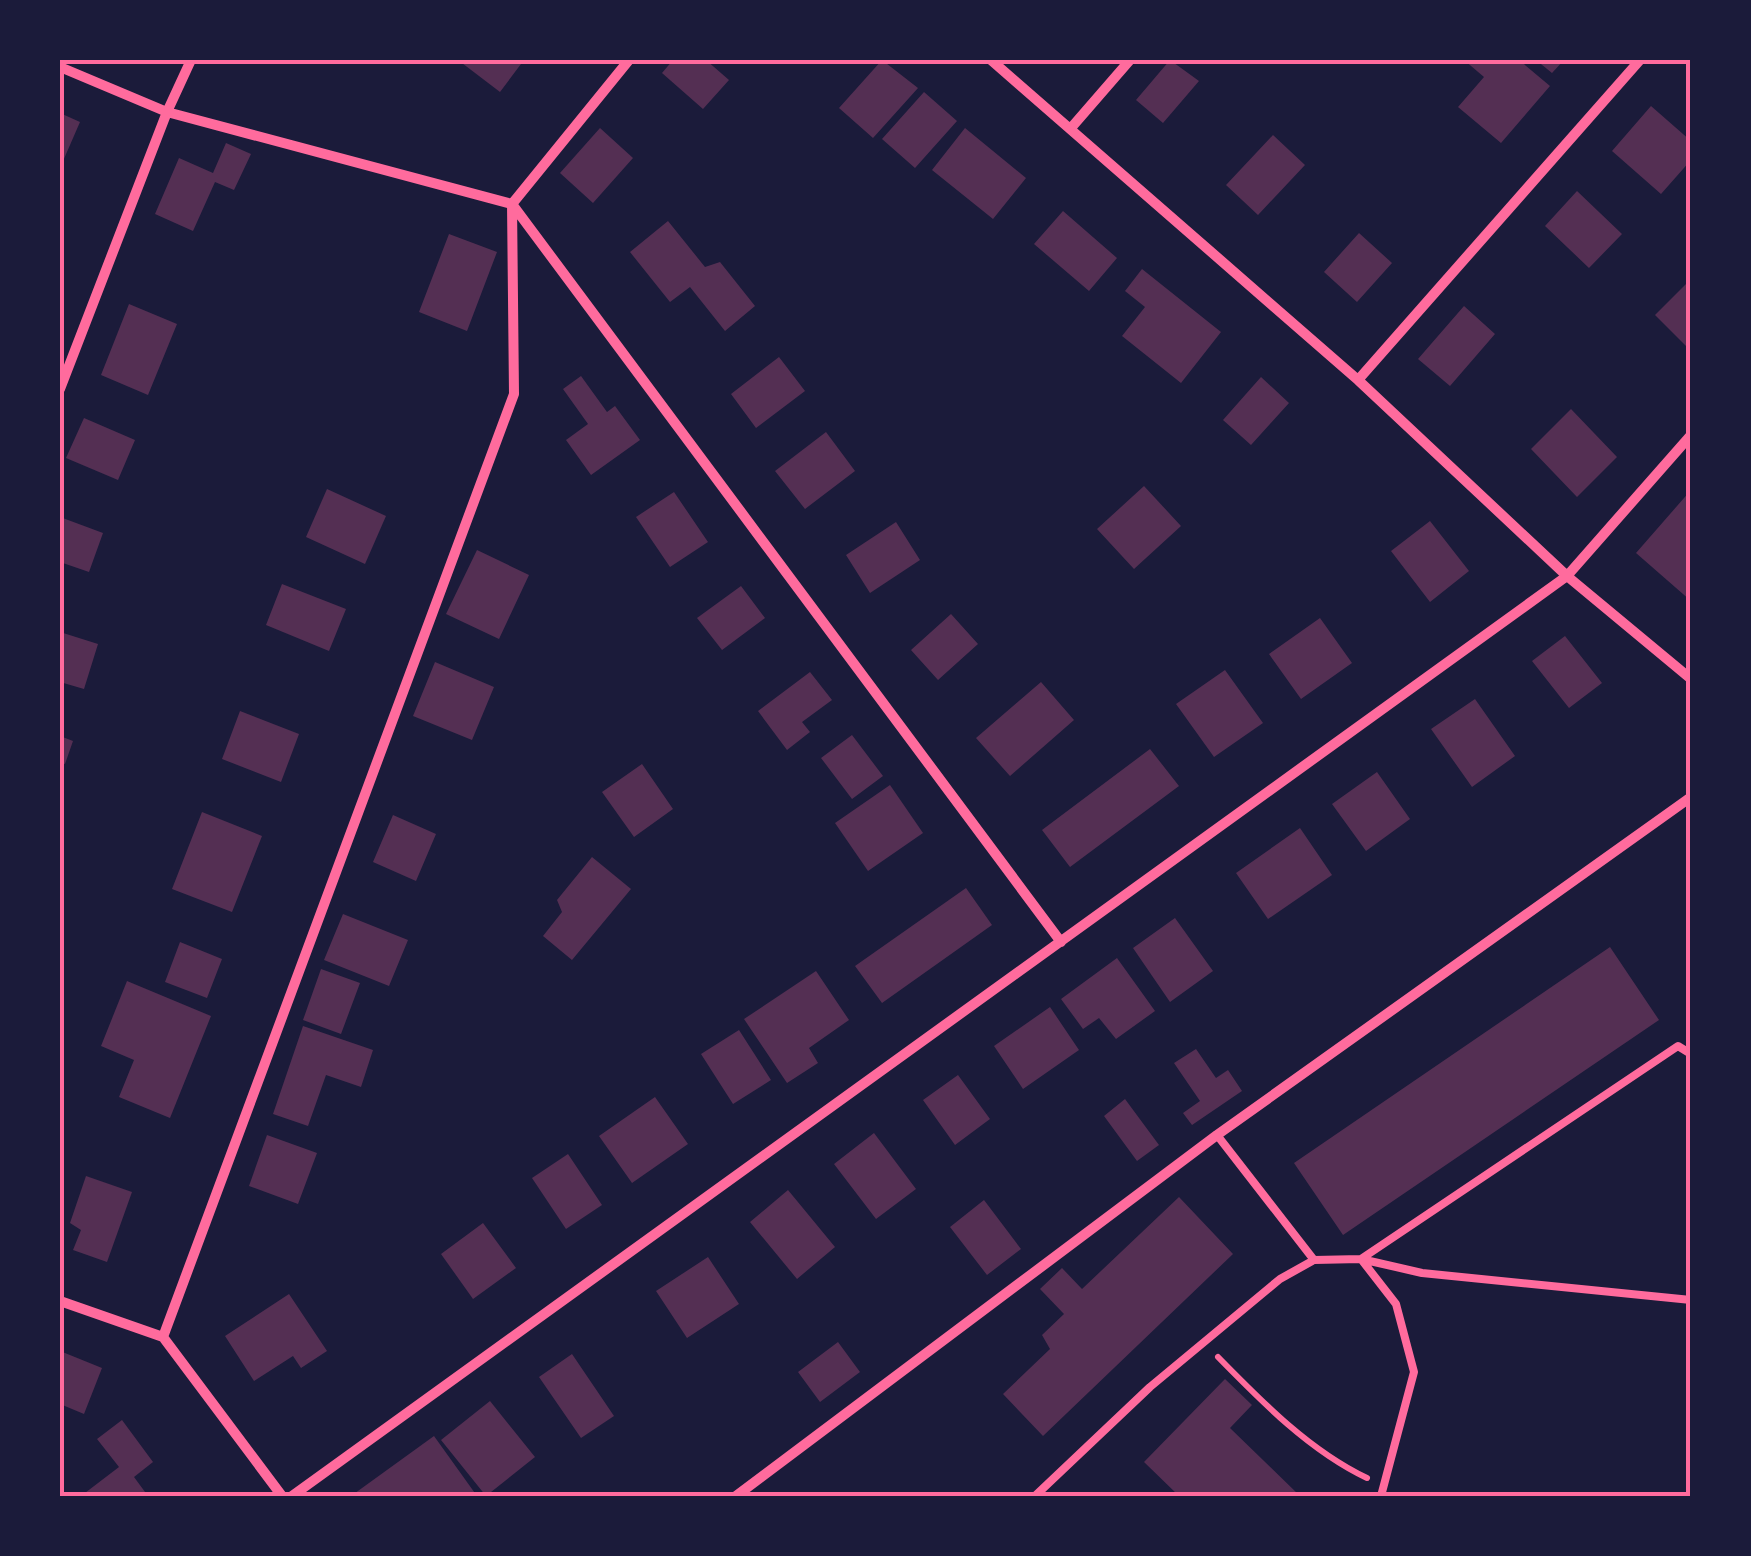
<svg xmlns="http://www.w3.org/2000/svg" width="1751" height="1556" font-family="'DejaVu Sans',sans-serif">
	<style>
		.building { fill: #542f53 }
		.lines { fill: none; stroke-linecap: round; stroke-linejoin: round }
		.path { stroke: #ff6b9d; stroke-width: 6 }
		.service { stroke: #ff6b9d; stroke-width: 8 }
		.minor { stroke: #ff6b9d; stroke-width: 10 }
		.neatline { fill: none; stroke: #ff6b9d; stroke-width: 4 }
	</style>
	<rect width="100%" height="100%" fill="#1b1b3a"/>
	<path class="building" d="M 458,60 L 524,60 L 500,92 Z
		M 673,60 L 706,60 L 729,80 L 703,109 L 662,73 Z
		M 882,60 L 918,88 L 873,138 L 839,108 Z
		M 1170,60 L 1199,81 L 1163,123 L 1136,100 Z
		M 1464,60 L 1519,60 L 1550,86 L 1501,143 L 1458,107 L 1484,77 Z
		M 1536,60 L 1564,60 L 1552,73 Z
		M 924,92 L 957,121 L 915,168 L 882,139 Z
		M 1651,106 L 1691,141 L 1691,160 L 1661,194 L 1612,151 Z
		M 60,113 L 80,122 L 60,168 Z
		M 600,128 L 633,158 L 593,203 L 560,173 Z
		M 965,128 L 1026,178 L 993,219 L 932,170 Z
		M 1273,135 L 1305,165 L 1258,215 L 1226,185 Z
		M 226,143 L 251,154 L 234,190 L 215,182 L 193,231 L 155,214 L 179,158 L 213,173 Z
		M 1577,191 L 1622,234 L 1589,268 L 1545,226 Z
		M 1063,211 L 1117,258 L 1089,291 L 1034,244 Z
		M 668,221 L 705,267 L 720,262 L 755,306 L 725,331 L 690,287 L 670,302 L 630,252 Z
		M 1359,233 L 1392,263 L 1357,302 L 1324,272 Z
		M 449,234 L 497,252 L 467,331 L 419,312 Z
		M 1142,269 L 1221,332 L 1181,383 L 1122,336 L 1145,307 L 1125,291 Z
		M 1691,279 L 1691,351 L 1655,315 Z
		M 129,304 L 177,324 L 148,395 L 101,375 Z
		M 1464,306 L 1495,334 L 1450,386 L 1418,359 Z
		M 779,357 L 805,391 L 756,428 L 731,394 Z
		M 581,376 L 607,412 L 615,406 L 640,440 L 591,475 L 566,440 L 588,424 L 563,389 Z
		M 1261,377 L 1289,403 L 1251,445 L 1223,420 Z
		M 1571,409 L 1617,457 L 1577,497 L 1531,449 Z
		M 84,418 L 135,440 L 118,480 L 66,458 Z
		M 826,432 L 855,471 L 805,509 L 775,471 Z
		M 1144,486 L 1181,526 L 1134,569 L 1097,529 Z
		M 327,489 L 386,516 L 365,564 L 306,537 Z
		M 1691,490 L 1691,601 L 1636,553 Z
		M 674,492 L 708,542 L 670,567 L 636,517 Z
		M 60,517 L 103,533 L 89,572 L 60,562 Z
		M 1430,521 L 1469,571 L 1430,602 L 1391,551 Z
		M 896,522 L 920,560 L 870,593 L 846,555 Z
		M 477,550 L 529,575 L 499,639 L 446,614 Z
		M 282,584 L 346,609 L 329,651 L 266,625 Z
		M 741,586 L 765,618 L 722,650 L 697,618 Z
		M 951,614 L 978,644 L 938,680 L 911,650 Z
		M 1320,618 L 1352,663 L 1301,699 L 1269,654 Z
		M 60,632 L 98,644 L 84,689 L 60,682 Z
		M 1565,636 L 1602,683 L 1569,708 L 1532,661 Z
		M 435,662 L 494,687 L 472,740 L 413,716 Z
		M 1225,670 L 1263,723 L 1214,757 L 1176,704 Z
		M 810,672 L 832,700 L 802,722 L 810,732 L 787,750 L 758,711 Z
		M 1041,682 L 1074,720 L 1010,776 L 976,738 Z
		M 1475,699 L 1515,756 L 1472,787 L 1431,729 Z
		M 240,711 L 299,734 L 281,782 L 222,759 Z
		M 852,735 L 883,776 L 852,799 L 821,758 Z
		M 60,736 L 73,741 L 65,764 L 60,762 Z
		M 1150,749 L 1179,786 L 1070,867 L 1042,830 Z
		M 642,764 L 673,809 L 634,837 L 602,792 Z
		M 1377,772 L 1410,819 L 1366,851 L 1332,804 Z
		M 890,785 L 923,833 L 868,871 L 835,823 Z
		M 202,812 L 262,836 L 232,912 L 172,889 Z
		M 393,815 L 436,834 L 416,881 L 373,862 Z
		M 1300,828 L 1332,875 L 1268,919 L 1236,873 Z
		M 592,857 L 631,889 L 572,960 L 543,936 L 562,912 L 557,900 Z
		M 966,888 L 992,925 L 882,1003 L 855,966 Z
		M 343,914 L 408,940 L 389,986 L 324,960 Z
		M 1175,918 L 1213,971 L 1170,1002 L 1133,948 Z
		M 180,942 L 222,959 L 207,998 L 165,982 Z
		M 1610,947 L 1659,1020 L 1343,1235 L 1294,1163 Z
		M 1117,958 L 1155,1011 L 1116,1039 L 1099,1018 L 1083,1029 L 1061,999 Z
		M 321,969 L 360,983 L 341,1034 L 303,1020 Z
		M 816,971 L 849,1020 L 809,1048 L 818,1063 L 787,1083 L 744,1019 Z
		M 127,981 L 211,1016 L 170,1118 L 119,1097 L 134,1060 L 101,1046 Z
		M 1050,1007 L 1079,1050 L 1023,1089 L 994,1046 Z
		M 303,1026 L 373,1050 L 361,1087 L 326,1075 L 308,1126 L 273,1114 Z
		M 739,1030 L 771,1080 L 733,1104 L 701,1054 Z
		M 1196,1049 L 1216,1078 L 1228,1070 L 1242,1091 L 1192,1125 L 1183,1113 L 1200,1101 L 1174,1063 Z
		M 958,1075 L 990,1119 L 955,1145 L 923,1100 Z
		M 655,1097 L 688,1144 L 632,1183 L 599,1136 Z
		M 1125,1099 L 1159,1145 L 1137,1161 L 1104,1116 Z
		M 874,1133 L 916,1189 L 876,1219 L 834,1164 Z
		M 267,1135 L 317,1153 L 298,1204 L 249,1186 Z
		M 568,1154 L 602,1205 L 566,1229 L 532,1178 Z
		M 86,1176 L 132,1192 L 107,1262 L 73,1250 L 81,1230 L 70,1223 Z
		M 788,1190 L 835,1247 L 797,1279 L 750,1222 Z
		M 1179,1197 L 1233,1254 L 1043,1436 L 1003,1394 L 1050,1349 L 1042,1335 L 1064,1314 L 1040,1289 L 1062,1268 L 1082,1289 Z
		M 984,1200 L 1021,1249 L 987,1275 L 950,1227 Z
		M 483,1223 L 516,1268 L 473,1299 L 441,1254 Z
		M 708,1257 L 739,1304 L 687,1338 L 656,1291 Z
		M 289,1294 L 327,1351 L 301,1368 L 293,1356 L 254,1381 L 225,1336 Z
		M 838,1342 L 860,1372 L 820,1402 L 798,1372 Z
		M 60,1351 L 102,1368 L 84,1414 L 60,1404 Z
		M 572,1354 L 614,1416 L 581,1438 L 539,1377 Z
		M 1225,1379 L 1252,1405 L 1230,1428 L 1300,1496 L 1179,1496 L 1144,1462 Z
		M 490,1401 L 535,1457 L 486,1496 L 441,1440 Z
		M 122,1420 L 153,1462 L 134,1477 L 148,1496 L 81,1496 L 119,1467 L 97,1439 Z
		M 434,1436 L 477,1496 L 351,1496 Z"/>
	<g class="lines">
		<path class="path" d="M 1218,1357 C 1262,1402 1310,1451 1367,1478"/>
		<path class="service" d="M 1217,1135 L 1314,1260
			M 1361,1259 L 1678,1046 L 1691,1054
			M 1361,1259 L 1396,1304 L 1414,1372 L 1381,1496
			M 1035,1496 L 1150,1387 L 1280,1279 L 1314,1260 L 1361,1259 L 1422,1273 L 1691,1300"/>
		<path class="minor" d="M 991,60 L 1358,380 L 1567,576 L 1691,679
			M 60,67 L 167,112 L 512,204 L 1061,942
			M 1071,128 L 1130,60
			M 1358,380 L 1640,60
			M 60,389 L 167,112 L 191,60
			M 60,1301 L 163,1337 L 282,1496
			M 163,1337 L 514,394 L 512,204 L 629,60
			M 292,1496 L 1567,576 L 1691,435
			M 736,1496 L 1217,1135 L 1691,797"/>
	</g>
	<rect width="1751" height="1556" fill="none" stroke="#1b1b3a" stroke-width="125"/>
	<rect x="62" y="62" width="1626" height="1432" class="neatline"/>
</svg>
